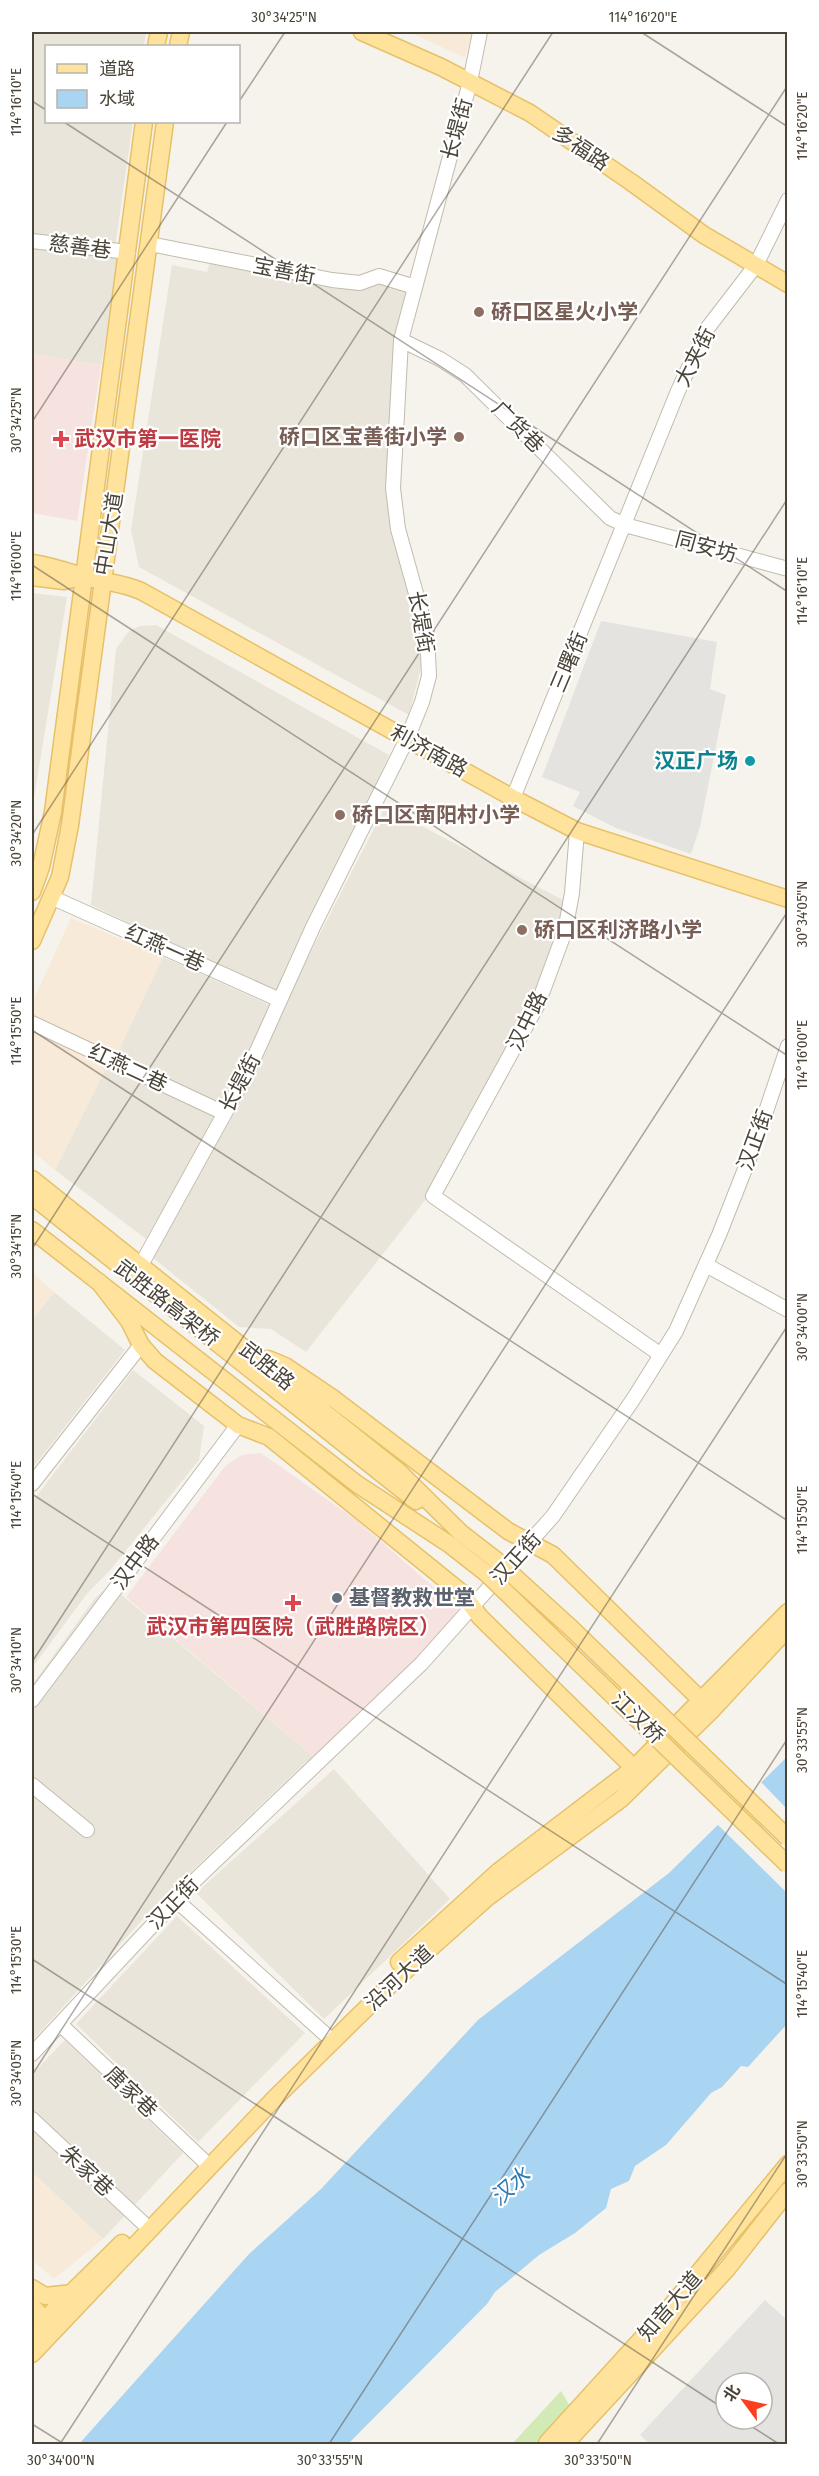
<svg xmlns="http://www.w3.org/2000/svg" width="819" height="2476" font-family="'Fira Sans Condensed','Noto Sans SC',sans-serif">
	<style>
		.residential { fill: #eae5da }
		.commercial { fill: #f7ead8 }
		.medical { fill: #f6e3e0 }
		.green { fill: #d2eab5 }
		.parking { fill: #e5e3e0; fill-rule: evenodd }
		.water { fill: #a9d4f2 }
		.pier { fill: #f6f3ec }
		.lines { fill: none; stroke-linecap: round; stroke-linejoin: round }
		.minor-casing { stroke: #c2bbae; stroke-width: 16 }
		.major-casing { stroke: #e6c16a; stroke-width: 19 }
		.minor { stroke: #fff; stroke-width: 14 }
		.major { stroke: #ffe39c; stroke-width: 16 }
		.major-bridge-casing { stroke: #e6c16a; stroke-width: 19; stroke-linecap: butt }
		.major-bridge { stroke: #ffe39c; stroke-width: 16 }
		.ticks { fill: none; stroke: #4b4439; stroke-width: 1.5; stroke-opacity: 0.45 }
		.education-dot { fill: #8d6e63; stroke: #fff; stroke-width: 2 }
		.health-dot { fill: #e0444e; stroke: #fff; stroke-width: 2 }
		.culture-dot { fill: #0f9aa8; stroke: #fff; stroke-width: 2 }
		.worship-dot { fill: #6b7280; stroke: #fff; stroke-width: 2 }
		.labels { text-anchor: middle; stroke-width: 4.5; stroke-linejoin: round; paint-order: stroke }
		.street-label { font-size: 21px; fill: #4b4439; stroke: #fff }
		.education-label { font-size: 21px; font-weight: bold; fill: #785e54; stroke: #fff; text-anchor: start }
		.health-label { font-size: 21px; font-weight: bold; fill: #be3a42; stroke: #fff; text-anchor: start }
		.culture-label { font-size: 21px; font-weight: bold; fill: #0d838f; stroke: #fff; text-anchor: end }
		.worship-label { font-size: 21px; font-weight: bold; fill: #5b616d; stroke: #fff; text-anchor: start }
		.water-label { font-size: 22px; font-style: italic; fill: #2e7ab2; stroke: #fff }
		.neatline { fill: none; stroke: #4b4439; stroke-width: 2 }
		.ticks-label { font-size: 15px; text-anchor: middle; fill: #4b4439 }
	</style>
	<rect width="100%" height="100%" fill="#f6f3ec"/>
	<path class="residential" d="M 32,32 L 146,32 L 144,46 L 46,46 L 46,122 L 133,122 L 115,247 L 32,236 Z
		M 32,245 L 121,254 L 101,365 L 32,354 Z
		M 210,261 L 380,281 L 407,292 L 389,478 L 392,534 L 416,614 L 421,667 L 409,715 L 139,567 L 131,530 L 172,265 L 207,272 Z
		M 32,593 L 67,597 L 32,810 Z
		M 156,625 L 389,755 L 279,993 L 91,905 L 116,649 L 129,631 L 140,626 Z
		M 385,807 L 563,900 L 562,933 L 534,1000 L 426,1199 L 306,1352 L 271,1329 L 239,1327 L 153,1258 L 249,1086 L 286,1000 Z
		M 163,957 L 270,1005 L 224,1106 L 116,1056 Z
		M 107,1066 L 216,1117 L 146,1239 L 55,1170 Z
		M 54,1292 L 125,1350 L 32,1469 L 32,1320 Z
		M 133,1370 L 204,1426 L 199,1460 L 111,1569 L 86,1595 L 32,1668 L 32,1502 Z
		M 110,1585 L 316,1759 L 306,1762 L 153,1908 L 32,2041 L 32,1685 L 95,1598 Z
		M 334,1769 L 450,1899 L 324,2019 L 196,1893 Z
		M 177,1916 L 305,2033 L 198,2142 L 76,2024 Z
		M 65,2040 L 183,2153 L 103,2239 L 32,2172 L 32,2074 Z"/>
	<path class="commercial" d="M 409,32 L 472,32 L 465,58 Z
		M 71,918 L 163,957 L 116,1056 L 32,1015 L 32,1003 Z
		M 32,1032 L 107,1066 L 55,1170 L 32,1151 Z
		M 32,1272 L 54,1292 L 32,1320 Z
		M 32,2172 L 103,2239 L 54,2279 L 32,2260 Z"/>
	<path class="medical" d="M 32,354 L 101,365 L 77,521 L 32,513 Z
		M 261,1453 L 355,1519 L 459,1609 L 419,1658 L 316,1759 L 126,1597 L 226,1465 L 242,1455 Z"/>
	<path class="green" d="M 561,2391 L 571,2408 L 547,2444 L 512,2444 Z"/>
	<path class="parking" d="M 601,621 L 717,642 L 710,689 L 726,695 L 700,827 L 691,854 L 616,828 L 573,806 L 580,792 L 542,777 Z
		M 765,2300 L 787,2320 L 787,2444 L 650,2444 L 640,2435 ZM 726,2383 L 762,2383 L 762,2419 L 726,2419 Z"/>
	<path class="water" d="M 787,1757 L 787,2024 L 748,2067 L 741,2066 L 722,2087 L 711,2093 L 666,2145 L 635,2166 L 629,2181 L 611,2189 L 606,2208 L 575,2233 L 539,2255 L 495,2292 L 487,2304 L 348,2444 L 79,2444 L 249,2254 L 321,2189 L 478,2020 L 669,1873 Z"/>
	<path class="pier" d="M 760,1781 L 787,1809 L 787,1893 L 716,1823 Z"/>
	<g class="lines">
		<g class="minor-casing">
			<path id="minor" d="M 32,241 L 128,252
				M 150,244 L 332,280 L 360,283 L 379,276 L 415,287
				M 401,340 L 440,359 L 465,375 L 610,518 L 625,525 L 788,569
				M 513,798 L 678,391 L 706,330 L 756,265 L 788,200
				M 577,831 L 572,893 L 565,931 L 538,1004 L 433,1196 L 661,1355
				M 51,897 L 280,1000
				M 32,1023 L 224,1113
				M 141,1265 L 248,1071 L 313,927 L 407,739 L 422,702 L 429,676 L 427,633 L 398,529 L 393,488 L 401,340 L 470,82 L 480,32
				M 706,1265 L 788,1310
				M 32,1484 L 141,1345
				M 32,1700 L 238,1425
				M 32,1785 L 87,1830
				M 176,1900 L 325,2034
				M 60,2024 L 203,2160
				M 32,2054 L 190,1885 L 422,1663 L 553,1516 L 634,1398 L 676,1331 L 719,1235 L 756,1141 L 788,1046
				M 32,2119 L 143,2223"/>
		</g>
		<g class="major-casing">
			<path id="major" d="M 362,32 L 441,67 L 530,113 L 631,182 L 704,235 L 788,284
				M 156,46 L 159,32
				M 178,46 L 181,32
				M 32,563 C 51,566 63,570 82,576 C 101,582 121,582 141,591 L 513,798 L 577,831 L 788,899
				M 32,577 L 64,581 L 83,576
				M 32,892 L 41,867 L 53,812 L 144,122
				M 32,941 L 60,877 L 70,825 L 165,122
				M 32,1179 L 398,1471 L 461,1533 L 496,1560
				M 32,1196 L 416,1501
				M 32,1230 L 357,1484 L 449,1544 L 486,1573
				M 99,1282 L 129,1321 L 141,1345 L 155,1361 L 238,1425 L 269,1437 L 462,1593 L 480,1617 L 642,1776
				M 268,1359 L 285,1366 L 334,1399 L 508,1531 L 553,1555 L 709,1708
				M 399,1962 L 499,1871 L 634,1768 L 788,1612
				M 32,2288 L 45,2296 L 73,2293
				M 32,2306 L 51,2327
				M 32,2336 L 55,2309 L 122,2243
				M 32,2354 L 274,2099 L 396,1979 L 488,1897 L 621,1799 L 711,1711 L 788,1628
				M 547,2443 L 667,2311 L 788,2164
				M 565,2444 L 727,2269 L 788,2191"/>
		</g>
		<use href="#minor" class="minor"/>
		<use href="#major" class="major"/>
		<g class="major-bridge-casing">
			<path id="major-bridge" d="M 496,1560 L 571,1628 L 788,1838
				M 486,1573 L 788,1865"/>
		</g>
		<use href="#major-bridge" class="major-bridge"/>
	</g>
	<path class="ticks" d="M 641,32 L 788,127M 32,101 L 46,110M 238,103 L 285,32M 64,122 L 788,592M 32,422 L 227,122M 32,565 L 788,1056M 32,835 L 553,32M 32,1030 L 788,1521M 32,1249 L 788,85M 32,1494 L 788,1985M 32,1662 L 788,498M 32,1959 L 726,2410M 32,2075 L 788,911M 740,2419 L 779,2444M 32,2424 L 64,2444M 60,2444 L 788,1325M 329,2444 L 788,1738M 597,2444 L 788,2152"/>
	<g class="education-dot">
		<circle cx="479" cy="312" r="6"/>
		<circle cx="459" cy="437" r="6"/>
		<circle cx="340" cy="815" r="6"/>
		<circle cx="522" cy="930" r="6"/>
	</g>
	<g class="health-dot">
		<path d="M58 430h6v6h6v6h-6v6h-6v-6h-6v-6h6z"/>
		<path d="M290 1594h6v6h6v6h-6v6h-6v-6h-6v-6h6z"/>
	</g>
	<circle class="culture-dot" cx="750" cy="761" r="6"/>
	<circle class="worship-dot" cx="337" cy="1598" r="6"/>
	<g class="labels">
		<g class="street-label">
			<text transform="translate(457 129) rotate(-75)" y="7">长堤街</text>
			<text transform="translate(581 148) rotate(34)" y="7">多福路</text>
			<text transform="translate(80 247) rotate(7)" y="7">慈善巷</text>
			<text transform="translate(284 271) rotate(11)" y="7">宝善街</text>
			<text transform="translate(695 357) rotate(-63)" y="7">大夹街</text>
			<text transform="translate(518 427) rotate(45)" y="7">广货巷</text>
			<text transform="translate(109 534) rotate(-81)" y="7">中山大道</text>
			<text transform="translate(706 547) rotate(15)" y="7">同安坊</text>
			<text transform="translate(421 622) rotate(80)" y="7">长堤街</text>
			<text transform="translate(569 662) rotate(-67)" y="7">三曙街</text>
			<text transform="translate(429 751) rotate(29)" y="7">利济南路</text>
			<text transform="translate(165 948) rotate(24)" y="7">红燕一巷</text>
			<text transform="translate(527 1021) rotate(-64)" y="7">汉中路</text>
			<text transform="translate(128 1068) rotate(25)" y="7">红燕二巷</text>
			<text transform="translate(240 1083) rotate(-62)" y="7">长堤街</text>
			<text transform="translate(755 1140) rotate(-70)" y="7">汉正街</text>
			<text transform="translate(167 1303) rotate(38)" y="7">武胜路高架桥</text>
			<text transform="translate(267 1366) rotate(39)" y="7">武胜路</text>
			<text transform="translate(516 1558) rotate(-48)" y="7">汉正街</text>
			<text transform="translate(135 1562) rotate(-53)" y="7">汉中路</text>
			<text transform="translate(638 1718) rotate(44)" y="7">江汉桥</text>
			<text transform="translate(173 1903) rotate(-46)" y="7">汉正街</text>
			<text transform="translate(399 1978) rotate(-43)" y="7">沿河大道</text>
			<text transform="translate(131 2092) rotate(44)" y="7">唐家巷</text>
			<text transform="translate(87 2171) rotate(43)" y="7">朱家巷</text>
			<text transform="translate(670 2306) rotate(-49)" y="7">知音大道</text>
		</g>
		<g class="education-label">
			<text x="491" y="319">硚口区星火小学</text>
			<text x="447" y="444" text-anchor="end">硚口区宝善街小学</text>
			<text x="352" y="822">硚口区南阳村小学</text>
			<text x="534" y="937">硚口区利济路小学</text>
		</g>
		<g class="health-label">
			<text x="74" y="446">武汉市第一医院</text>
			<text x="293" y="1634" text-anchor="middle">武汉市第四医院（武胜路院区）</text>
		</g>
		<g class="culture-label">
			<text x="738" y="768">汉正广场</text>
		</g>
		<g class="worship-label">
			<text x="349" y="1605">基督教救世堂</text>
		</g>
		<g class="water-label">
			<text transform="translate(510 2186) rotate(-41)" y="8">汉水</text>
		</g>
	</g>
	<rect width="819" height="2476" fill="none" stroke="#ffffff" stroke-width="66"/>
	<rect x="45" y="45" width="195" height="78" fill="#ffffff" stroke="#b7b4b0" stroke-width="1.5"/>
	<rect x="57" y="64" width="30" height="9" fill="#ffe39c" stroke="#b7b4b0" stroke-width="1.5"/>
	<text x="99" y="75" font-size="18" fill="#4b4439">道路</text>
	<rect x="57" y="90" width="30" height="18" fill="#a9d4f2" stroke="#b7b4b0" stroke-width="1.5"/>
	<text x="99" y="105" font-size="18" fill="#4b4439">水域</text>
	<g transform="translate(744 2401) rotate(303)"><circle r="28" fill="#ffffff" stroke="#b7b4b0" stroke-width="1.5"/>
	<path d="M0-4.5L10 22L0 15L-10 22Z" fill="#fc3f1d"/>
	<text y="-9" font-size="16" font-weight="bold" text-anchor="middle" fill="#4b4439">北</text>
	</g>
	<rect x="33" y="33" width="753" height="2410" class="neatline"/>
	<g class="ticks-label">
		<text x="284" y="22">30°34'25"N</text>
		<text x="643" y="22">114°16'20"E</text>
		<text transform="translate(16 102) rotate(-90)" y="5">114°16'10"E</text>
		<text transform="translate(802 126) rotate(-90)" y="5">114°16'20"E</text>
		<text transform="translate(16 420) rotate(-90)" y="5">30°34'25"N</text>
		<text transform="translate(16 566) rotate(-90)" y="5">114°16'00"E</text>
		<text transform="translate(802 591) rotate(-90)" y="5">114°16'10"E</text>
		<text transform="translate(16 833) rotate(-90)" y="5">30°34'20"N</text>
		<text transform="translate(802 914) rotate(-90)" y="5">30°34'05"N</text>
		<text transform="translate(16 1031) rotate(-90)" y="5">114°15'50"E</text>
		<text transform="translate(802 1055) rotate(-90)" y="5">114°16'00"E</text>
		<text transform="translate(16 1246) rotate(-90)" y="5">30°34'15"N</text>
		<text transform="translate(802 1327) rotate(-90)" y="5">30°34'00"N</text>
		<text transform="translate(16 1495) rotate(-90)" y="5">114°15'40"E</text>
		<text transform="translate(802 1520) rotate(-90)" y="5">114°15'50"E</text>
		<text transform="translate(16 1660) rotate(-90)" y="5">30°34'10"N</text>
		<text transform="translate(802 1740) rotate(-90)" y="5">30°33'55"N</text>
		<text transform="translate(16 1960) rotate(-90)" y="5">114°15'30"E</text>
		<text transform="translate(802 1984) rotate(-90)" y="5">114°15'40"E</text>
		<text transform="translate(16 2073) rotate(-90)" y="5">30°34'05"N</text>
		<text transform="translate(802 2154) rotate(-90)" y="5">30°33'50"N</text>
		<text x="61" y="2465">30°34'00"N</text>
		<text x="330" y="2465">30°33'55"N</text>
		<text x="598" y="2465">30°33'50"N</text>
	</g>
</svg>
